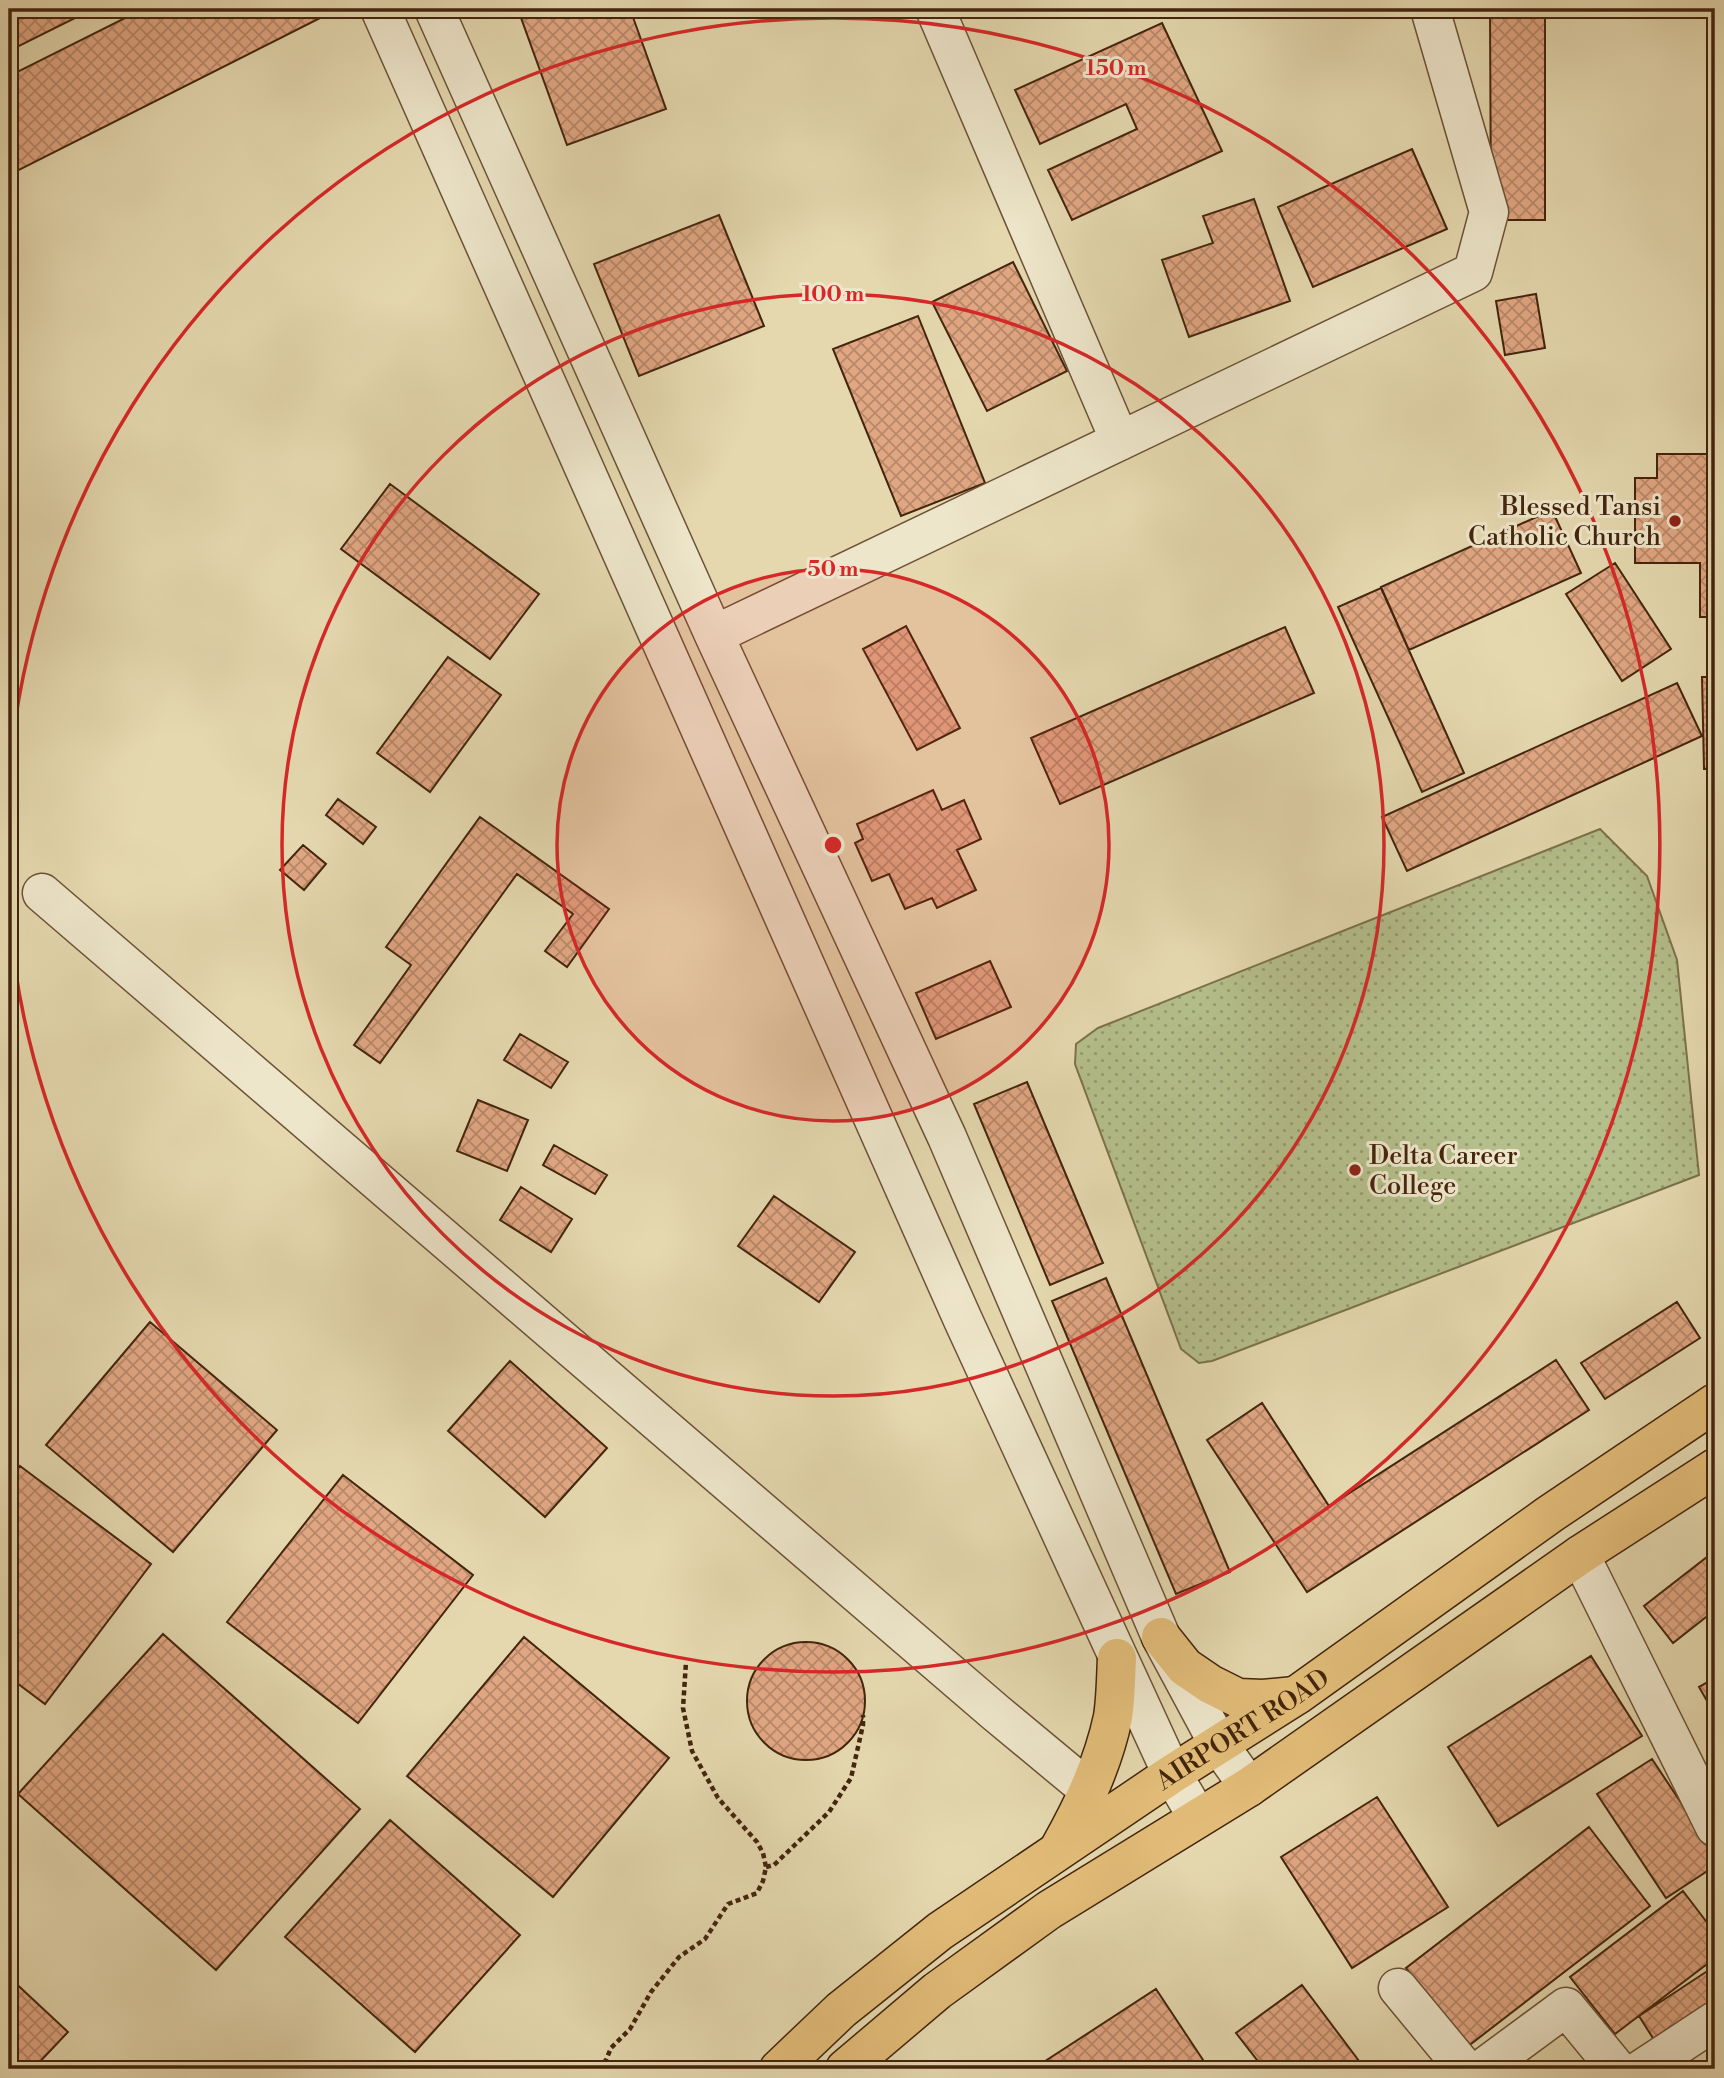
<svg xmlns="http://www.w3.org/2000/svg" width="1724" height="2078" font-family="'Libre Bodoni',serif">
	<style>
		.grass { fill: url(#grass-dots); stroke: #7c724c; stroke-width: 2 }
		.building { fill: url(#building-cross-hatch); stroke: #43250d; stroke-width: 2 }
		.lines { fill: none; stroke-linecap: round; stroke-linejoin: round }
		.minor-casing { stroke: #6c5236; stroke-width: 41 }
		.major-casing { stroke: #43250d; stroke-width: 41 }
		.path { stroke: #43250d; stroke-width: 4.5; stroke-dasharray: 5 3.5; stroke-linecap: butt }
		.minor { stroke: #eee6cb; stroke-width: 38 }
		.major { stroke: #e2bc78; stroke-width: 38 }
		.ring { fill: none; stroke: #d62828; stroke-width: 3.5 }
		.poi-dot { fill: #8f2418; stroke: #eee6cb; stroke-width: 2.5 }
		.labels { text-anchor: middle; stroke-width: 6; stroke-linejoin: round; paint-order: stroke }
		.poi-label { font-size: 26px; fill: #43250d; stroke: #eee6cb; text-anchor: end }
		.street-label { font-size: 26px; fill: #43250d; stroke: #eee6cb }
		.centre { fill: #d62828; stroke: #eee6cb; stroke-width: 3.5 }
		.ring-label { font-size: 21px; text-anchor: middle; font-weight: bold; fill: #d62828; stroke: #eee6cb; stroke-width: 6; stroke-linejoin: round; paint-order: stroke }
	</style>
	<defs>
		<pattern id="grass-dots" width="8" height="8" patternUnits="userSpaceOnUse" patternTransform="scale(1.75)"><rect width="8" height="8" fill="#b4bf8b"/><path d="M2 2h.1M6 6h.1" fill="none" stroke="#949b70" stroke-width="1.8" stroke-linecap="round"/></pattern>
		<pattern id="building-cross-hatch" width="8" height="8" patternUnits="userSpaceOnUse" patternTransform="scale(1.75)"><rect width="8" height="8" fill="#e1a783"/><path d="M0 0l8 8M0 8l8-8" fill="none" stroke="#b8886a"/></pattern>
	</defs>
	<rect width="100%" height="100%" fill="#e5d8af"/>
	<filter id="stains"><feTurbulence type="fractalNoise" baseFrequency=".00286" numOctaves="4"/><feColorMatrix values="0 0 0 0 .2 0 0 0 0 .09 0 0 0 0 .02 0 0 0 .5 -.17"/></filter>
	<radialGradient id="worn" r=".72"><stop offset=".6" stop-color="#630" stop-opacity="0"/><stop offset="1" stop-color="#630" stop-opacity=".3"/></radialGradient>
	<path class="grass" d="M 1600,829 L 1647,876 L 1677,960 L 1699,1175 L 1212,1361 L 1199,1363 L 1181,1349 L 1075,1064 L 1076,1044 L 1098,1028 Z"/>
	<path class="building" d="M 9,9 L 93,9 L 9,51 Z
		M 143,9 L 328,9 L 330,13 L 9,175 L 9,76 Z
		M 537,9 L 630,9 L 666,109 L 567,145 L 520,15 Z
		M 1490,9 L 1545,9 L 1545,220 L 1491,220 Z
		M 1162,23 L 1222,151 L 1072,220 L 1048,170 L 1137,129 L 1126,104 L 1040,144 L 1015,90 Z
		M 1412,149 L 1447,229 L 1313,287 L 1278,207 Z
		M 1254,199 L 1290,301 L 1189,337 L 1162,260 L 1213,243 L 1203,216 Z
		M 719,215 L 764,326 L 639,376 L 594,264 Z
		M 1013,262 L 1067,371 L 987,411 L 932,302 Z
		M 1536,294 L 1545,348 L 1505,355 L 1496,301 Z
		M 918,316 L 985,483 L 901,516 L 833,349 Z
		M 1657,454 L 1715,454 L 1715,617 L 1700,617 L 1700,563 L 1635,563 L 1635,478 L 1657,478 Z
		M 390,484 L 539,594 L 490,659 L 341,549 Z
		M 1552,510 L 1581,573 L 1409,650 L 1381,587 Z
		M 1615,563 L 1671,649 L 1622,681 L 1566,594 Z
		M 1381,588 L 1464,773 L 1422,792 L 1338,607 Z
		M 906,626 L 960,728 L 917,750 L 863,649 Z
		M 1285,627 L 1314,693 L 1060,804 L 1031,738 Z
		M 448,657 L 501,695 L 430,792 L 377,753 Z
		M 1702,677 L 1715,677 L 1715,769 L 1704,769 Z
		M 1677,683 L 1702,736 L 1407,871 L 1382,817 Z
		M 933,790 L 942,810 L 964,800 L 981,839 L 957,850 L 976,890 L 937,908 L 932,898 L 905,909 L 889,874 L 872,881 L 855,843 L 863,839 L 857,824 Z
		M 338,799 L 376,827 L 363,844 L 326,815 Z
		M 480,817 L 609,909 L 567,967 L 545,951 L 573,914 L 517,874 L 380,1063 L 354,1045 L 411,965 L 386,947 Z
		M 303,845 L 326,864 L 304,890 L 280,870 Z
		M 990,961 L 1011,1007 L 936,1039 L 916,993 Z
		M 520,1034 L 568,1062 L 551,1088 L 504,1060 Z
		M 1027,1082 L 1103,1263 L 1050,1285 L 974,1104 Z
		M 478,1100 L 528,1120 L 507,1171 L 457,1151 Z
		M 554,1145 L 607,1175 L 595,1194 L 543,1165 Z
		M 521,1187 L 572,1219 L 551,1252 L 500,1220 Z
		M 774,1196 L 855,1252 L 819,1302 L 738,1246 Z
		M 1106,1278 L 1230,1572 L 1176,1594 L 1052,1301 Z
		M 1677,1302 L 1700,1338 L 1605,1399 L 1581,1363 Z
		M 150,1322 L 277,1430 L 173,1552 L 46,1445 Z
		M 1556,1360 L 1589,1410 L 1307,1592 L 1207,1440 L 1262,1403 L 1329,1506 Z
		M 510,1361 L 607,1448 L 545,1517 L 448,1431 Z
		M 20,1466 L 151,1564 L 45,1704 L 9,1677 L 9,1481 Z
		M 343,1475 L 473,1575 L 358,1723 L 227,1622 Z
		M 1707,1557 L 1715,1567 L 1715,1610 L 1673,1643 L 1644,1606 Z
		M 163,1634 L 360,1809 L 216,1970 L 18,1794 Z
		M 524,1637 L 669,1758 L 553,1897 L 407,1776 Z
		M747 1701a59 59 0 1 1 118 0a59 59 0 1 1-118 0Z
		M 1591,1656 L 1642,1736 L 1498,1826 L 1448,1747 Z
		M 1715,1678 L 1715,1715 L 1699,1687 Z
		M 1652,1759 L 1715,1854 L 1715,1866 L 1666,1898 L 1597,1794 Z
		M 1377,1797 L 1448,1907 L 1352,1968 L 1281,1857 Z
		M 390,1820 L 520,1935 L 415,2052 L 285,1937 Z
		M 1589,1827 L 1650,1906 L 1467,2047 L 1406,1968 Z
		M 1683,1891 L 1715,1933 L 1715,1958 L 1615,2034 L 1570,1977 Z
		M 1715,1966 L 1715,2015 L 1661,2051 L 1639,2016 Z
		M 9,1977 L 68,2032 L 33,2069 L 9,2069 Z
		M 1302,1985 L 1365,2069 L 1264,2069 L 1236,2033 Z
		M 1156,1989 L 1209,2069 L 1033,2069 Z"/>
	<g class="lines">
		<g class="minor-casing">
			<path id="minor" d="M 380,9 L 963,1320 L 1172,1774 L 1198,1818
				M 434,9 L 714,635 L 947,1137 L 1161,1637 L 1219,1745 L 1249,1787
				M 935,9 L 1120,441
				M 714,635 L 1473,272 L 1489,212 L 1430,9
				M 42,893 L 995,1712 L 1089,1790
				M 1580,1555 L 1715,1827
				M 1398,1988 L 1465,2069
				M 1482,2069 L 1566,2007 L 1617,2069
				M 1642,2069 L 1715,2021"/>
		</g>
		<g class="major-casing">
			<g id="major">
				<path d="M 1161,1637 L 1185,1667 L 1210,1684 L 1238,1698 L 1263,1699 L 1295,1696"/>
				<path d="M 1060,1847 C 1083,1806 1103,1764 1113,1717 C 1116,1698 1116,1677 1117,1658"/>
				<path id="s1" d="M 779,2069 L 841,2010 L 940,1931 L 1172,1774 L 1297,1695 L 1550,1514 L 1715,1403"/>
				<path d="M 845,2069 L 937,1991 L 1049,1910 L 1249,1787 L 1580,1555 L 1715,1468"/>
			</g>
		</g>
		<path class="path" d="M 766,1867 L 774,1865 L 829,1812 L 851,1778 L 863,1725 L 863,1715
			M 598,2069 L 606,2060 L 611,2048 L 630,2029 L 651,1992 L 679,1957 L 705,1939 L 728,1904 L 757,1893 L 763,1881 L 766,1867 L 763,1853 L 757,1842 L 718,1798 L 692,1751 L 683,1708 L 686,1662"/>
		<use href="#minor" class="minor"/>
		<use href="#major" class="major"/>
	</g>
	<circle cx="833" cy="845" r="276" fill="#d62828" fill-opacity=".12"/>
	<g class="ring">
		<circle cx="833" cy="845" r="276"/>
		<circle cx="833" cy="845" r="551"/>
		<path d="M9 773A827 827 0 1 1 9 917"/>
	</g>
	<g class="poi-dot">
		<circle cx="1675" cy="521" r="7"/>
		<circle cx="1355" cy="1170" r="7"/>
	</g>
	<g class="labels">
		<g class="poi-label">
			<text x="1661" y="515">Blessed Tansi<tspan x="1661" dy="30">Catholic Church</tspan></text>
			<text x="1369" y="1164" text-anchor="start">Delta Career<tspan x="1369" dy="30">College</tspan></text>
		</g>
		<g class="street-label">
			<text dy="9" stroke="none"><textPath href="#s1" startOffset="576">AIRPORT ROAD</textPath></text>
		</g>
	</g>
	<circle cx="833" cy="845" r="10" class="centre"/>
	<g class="ring-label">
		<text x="1116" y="75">150 m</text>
		<text x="833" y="301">100 m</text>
		<text x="833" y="576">50 m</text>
	</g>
	<rect width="1724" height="2078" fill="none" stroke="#e5d8af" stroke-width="35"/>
	<rect x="10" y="10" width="1703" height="2057" fill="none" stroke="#43250d" stroke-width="3.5"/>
	<rect x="18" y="18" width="1689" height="2043" fill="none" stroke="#43250d" stroke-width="2"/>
	<rect width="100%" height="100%" filter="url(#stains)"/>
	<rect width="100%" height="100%" fill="url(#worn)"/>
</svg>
